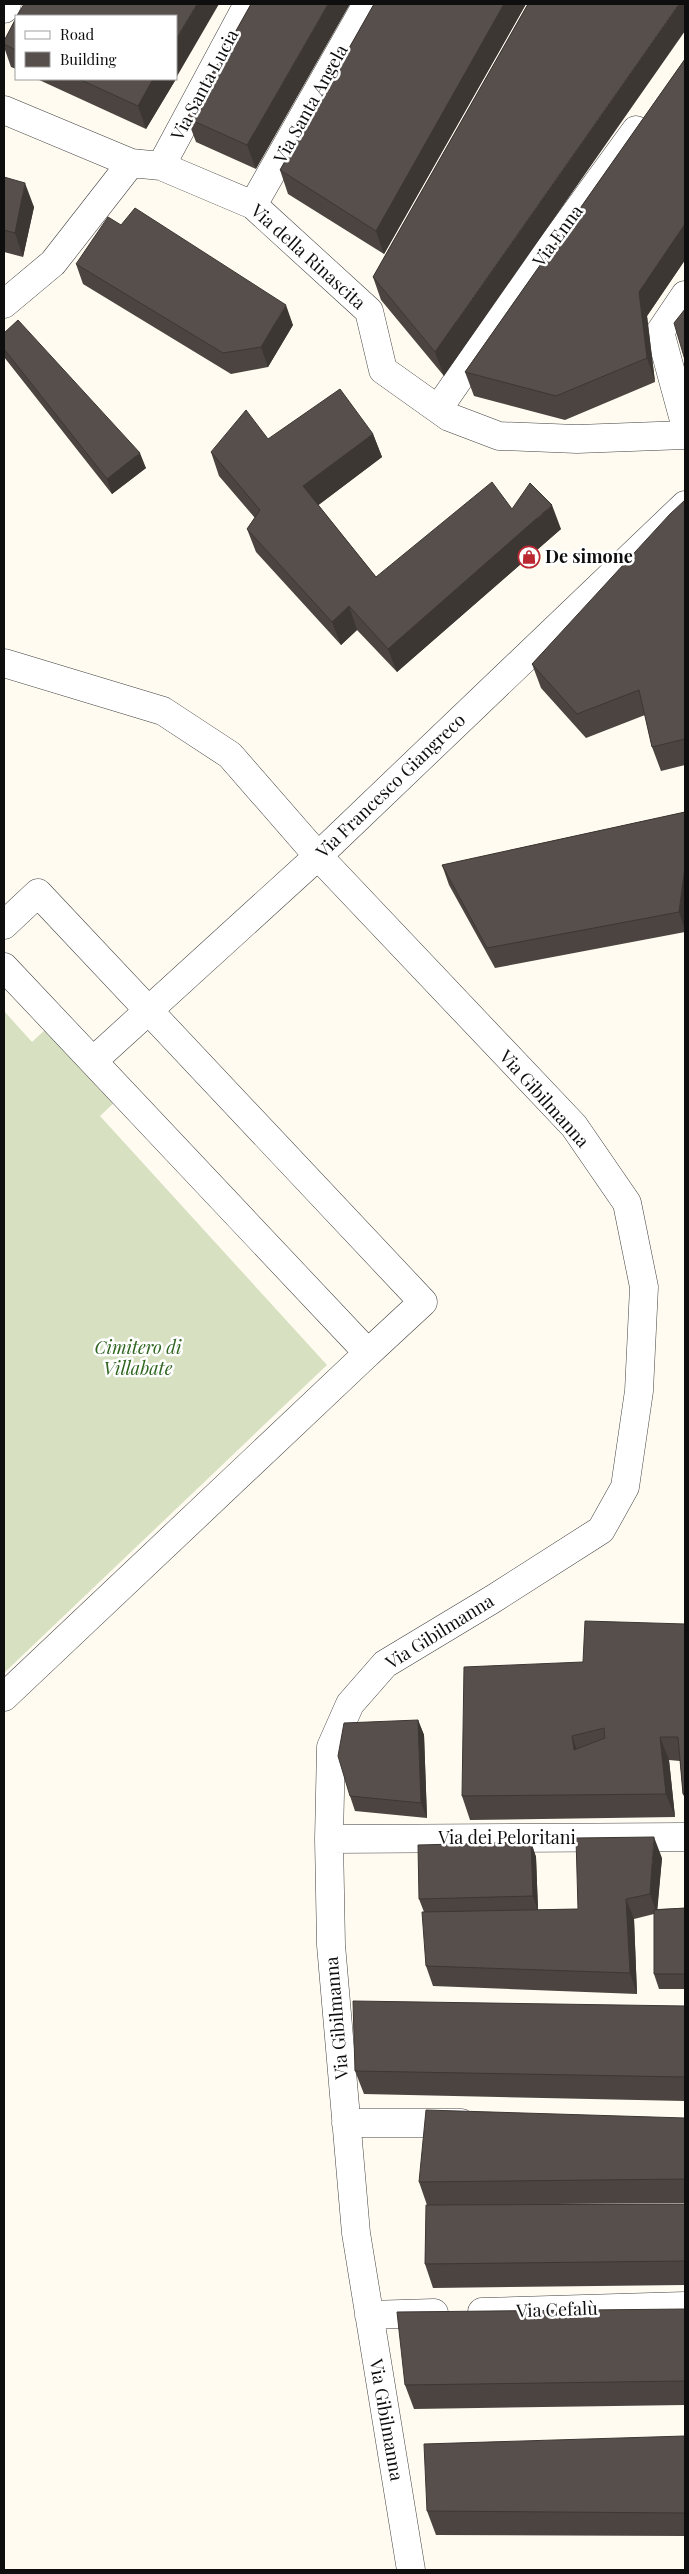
<svg xmlns="http://www.w3.org/2000/svg" width="689" height="2574" font-family="'Playfair Display',serif">
	<style>
		.cemetery { fill: #d7e0c1 }
		.lines { fill: none; stroke-linecap: round; stroke-linejoin: round }
		.minor-casing { stroke: #414141; stroke-width: 29 }
		.minor { stroke: #fff; stroke-width: 28 }
		.wall { fill: #4b4440 }
		.shaded-wall { fill: #3d3734 }
		.building { fill: #574f4b; stroke: #3d3734; fill-rule: evenodd }
		.labels { text-anchor: middle; stroke-width: 5; stroke-linejoin: round; paint-order: stroke }
		.street-label { font-size: 18px; fill: #0e0e0e; stroke: #fff }
		.poi-label { font-size: 18px; font-weight: bold; fill: #0e0e0e; stroke: #fff; text-anchor: start }
		.park-label { font-size: 18px; font-style: italic; fill: #2f651f; stroke: #fff }
	</style>
	<rect width="100%" height="100%" fill="#fffbf0"/>
	<path class="cemetery" d="M 4,1011 L 32,1042 L 48,1027 L 116,1101 L 100,1116 L 327,1365 L 4,1673 Z"/>
	<g class="lines">
		<g class="minor-casing">
			<path id="minor" d="M 4,9 L 7,4
				M 4,110 L 131,163 L 161,166 L 253,205 L 369,311 L 383,370 L 449,417 L 499,436 L 577,439 L 685,435
				M 161,166 L 248,4
				M 253,205 L 367,4
				M 685,295 L 660,332 L 685,424
				M 4,304 L 53,263 L 131,163
				M 438,409 L 537,266 L 636,130
				M 4,663 L 163,711 L 230,755 L 318,856 L 574,1126 L 627,1203 L 644,1287 L 639,1391 L 625,1487 L 601,1530 L 493,1599 L 385,1664 L 350,1704 L 331,1747 L 329,1839 L 331,1945 L 356,2233 L 411,2570
				M 4,925 L 38,893 L 423,1302 L 368,1353 L 4,967
				M 93,1061 L 318,856 L 685,505
				M 4,1697 L 368,1353
				M 329,1839 L 685,1837
				M 346,2123 L 461,2123
				M 482,2312 L 685,2306
				M 369,2315 L 434,2313"/>
		</g>
		<use href="#minor" class="minor"/>
	</g>
	<path class="wall" d="M 251,4 L 256,169 L 196,142 L 187,118 Z
		M 374,4 L 526,4 L 384,254 L 288,194 L 280,170 Z
		M 528,4 L 444,376 L 381,300 L 373,277 Z
		M 16,18 L 16,69 L 11,67 L 4,47 L 4,41 Z
		M 685,59 L 685,260 L 647,316 L 655,382 L 565,420 L 474,396 L 465,372 Z
		M 37,79 L 176,79 L 146,129 Z
		M 4,177 L 34,207 L 23,257 L 4,252 Z
		M 76,264 L 293,325 L 268,367 L 231,374 L 83,284 Z
		M 4,333 L 146,468 L 112,494 L 4,357 Z
		M 373,434 L 382,457 L 318,505 L 376,577 L 512,509 L 561,529 L 397,672 L 357,630 L 341,645 L 256,552 L 247,529 L 255,518 L 219,476 L 211,452 L 268,439 Z
		M 685,500 L 685,765 L 661,771 L 652,747 L 645,715 L 586,738 L 541,688 L 532,664 Z
		M 685,812 L 685,932 L 495,968 L 449,885 L 442,865 Z
		M 685,1624 L 685,1799 L 683,1794 L 680,1761 L 669,1760 L 675,1817 L 470,1820 L 462,1796 L 583,1662 Z
		M 418,1720 L 424,1735 L 427,1818 L 355,1811 L 350,1796 Z
		M 531,1842 L 536,1857 L 538,1910 L 578,1909 L 662,1858 L 657,1909 L 685,1908 L 685,1989 L 659,1989 L 654,1974 L 654,1914 L 634,1919 L 637,1994 L 433,1986 L 426,1966 L 424,1912 L 419,1899 Z
		M 685,2006 L 685,2101 L 364,2094 L 355,2071 Z
		M 685,2118 L 685,2203 L 556,2204 L 685,2204 L 685,2285 L 433,2288 L 425,2264 L 427,2205 L 419,2182 Z
		M 685,2309 L 685,2405 L 414,2409 L 405,2385 Z
		M 685,2436 L 685,2536 L 436,2535 L 427,2511 Z"/>
	<path class="shaded-wall" d="M 197,4 L 219,4 L 176,78 L 176,39 Z
		M 328,4 L 350,4 L 256,169 L 247,145 Z
		M 504,4 L 526,4 L 384,254 L 376,231 Z
		M 679,4 L 685,4 L 685,31 L 444,376 L 435,352 Z
		M 153,79 L 176,79 L 146,129 L 138,106 Z
		M 25,183 L 34,207 L 23,257 L 15,233 Z
		M 685,224 L 685,260 L 647,316 L 655,382 L 647,358 L 639,292 Z
		M 286,305 L 293,325 L 268,367 L 261,347 Z
		M 373,434 L 382,457 L 312,510 L 303,486 Z
		M 140,453 L 146,468 L 112,494 L 107,479 Z
		M 552,505 L 561,529 L 397,672 L 388,649 Z
		M 349,606 L 357,630 L 341,645 L 332,622 Z
		M 685,867 L 685,930 L 679,912 Z
		M 418,1720 L 424,1735 L 427,1818 L 421,1803 Z
		M 572,1736 L 580,1759 L 574,1750 Z
		M 660,1737 L 669,1760 L 675,1817 L 666,1794 Z
		M 654,1837 L 662,1858 L 657,1914 L 650,1894 Z
		M 531,1842 L 536,1857 L 538,1911 L 533,1896 Z
		M 626,1899 L 634,1919 L 637,1994 L 630,1973 Z"/>
	<path class="building" d="M 24,4 L 197,4 L 176,39 L 176,16 L 17,16 Z
		M 251,4 L 328,4 L 247,145 L 187,118 Z
		M 374,4 L 504,4 L 376,231 L 280,170 Z
		M 528,4 L 679,4 L 435,352 L 373,277 Z
		M 16,18 L 16,50 L 4,44 L 4,41 Z
		M 685,59 L 685,224 L 639,292 L 647,358 L 556,396 L 465,372 Z
		M 79,79 L 153,79 L 138,106 Z
		M 4,177 L 25,183 L 15,233 L 4,230 Z
		M 135,208 L 286,305 L 261,347 L 223,353 L 76,264 L 108,217 L 121,225 Z
		M 685,309 L 685,360 L 674,323 Z
		M 18,320 L 140,453 L 107,479 L 4,349 L 4,333 Z
		M 340,389 L 373,434 L 303,486 L 376,577 L 492,482 L 512,509 L 530,483 L 552,505 L 388,649 L 349,606 L 332,622 L 247,529 L 260,510 L 211,452 L 246,410 L 268,439 Z
		M 685,500 L 685,739 L 652,747 L 639,690 L 577,714 L 532,664 L 670,514 Z
		M 685,812 L 685,867 L 679,912 L 487,948 L 442,865 Z
		M 585,1621 L 685,1624 L 685,1794 L 683,1794 L 678,1737 L 660,1737 L 666,1794 L 462,1796 L 464,1667 L 583,1662 ZM 604,1728 L 605,1738 L 574,1750 L 572,1736 Z
		M 418,1720 L 421,1803 L 350,1796 L 338,1756 L 344,1723 Z
		M 654,1837 L 650,1894 L 626,1899 L 630,1973 L 426,1966 L 422,1912 L 578,1909 L 576,1838 Z
		M 531,1842 L 533,1896 L 419,1899 L 418,1845 Z
		M 685,1908 L 685,1974 L 654,1974 L 654,1910 Z
		M 353,2001 L 685,2006 L 685,2077 L 355,2071 Z
		M 426,2110 L 685,2118 L 685,2179 L 419,2182 Z
		M 685,2204 L 685,2261 L 425,2264 L 426,2205 Z
		M 685,2309 L 685,2381 L 405,2385 L 397,2312 Z
		M 685,2436 L 685,2513 L 427,2511 L 424,2444 Z"/>
	<defs>
		<g id="shop-ring" transform="scale(1.125)"><circle r="9.5" fill="#fff" stroke="#bc2832" stroke-width="1.5"/><path d="M-5-2.5h2.3a2.7 3.5 0 0 1 5.4 0H5L5.5 6h-11ZM-1.5-2.5h3a1.5 2.3 0 0 0-3 0Z" fill="#bc2832"/></g>
	</defs>
	<g fill-rule="evenodd">
		<use href="#shop-ring" x="529" y="557"/>
	</g>
	<g class="labels">
		<g class="street-label">
			<text transform="translate(205 85) rotate(-62)" y="6">Via Santa Lucia</text>
			<text transform="translate(311 104) rotate(-61)" y="6">Via Santa Angela</text>
			<text transform="translate(558 236) rotate(-54)" y="6">Via Enna</text>
			<text transform="translate(308 257) rotate(42)" y="6">Via della Rinascita</text>
			<text transform="translate(391 786) rotate(-44)" y="6">Via Francesco Giangreco</text>
			<text transform="translate(544 1099) rotate(48)" y="6">Via Gibilmanna</text>
			<text transform="translate(440 1632) rotate(-32)" y="6">Via Gibilmanna</text>
			<text x="507" y="1844">Via dei Peloritani</text>
			<text transform="translate(337 2018) rotate(-95)" y="6">Via Gibilmanna</text>
			<text transform="translate(557 2310) rotate(-2)" y="6">Via Cefalù</text>
			<text transform="translate(386 2420) rotate(80)" y="6">Via Gibilmanna</text>
		</g>
		<g class="poi-label">
			<text x="545" y="563">De simone</text>
		</g>
		<g class="park-label">
			<text x="138" y="1354">Cimitero di<tspan x="138" dy="21">Villabate</tspan></text>
		</g>
	</g>
	<rect width="689" height="2574" fill="none" stroke="#0e0e0e" stroke-width="10"/>
	<rect x="15" y="15" width="162" height="65" fill="#ffffff" stroke="#9f9f9f"/>
	<rect x="25" y="31" width="25" height="8" fill="#ffffff" stroke="#9f9f9f"/>
	<text x="60" y="40" font-size="15" fill="#0e0e0e">Road</text>
	<rect x="25" y="52" width="25" height="15" fill="#574f4b" stroke="#9f9f9f"/>
	<text x="60" y="65" font-size="15" fill="#0e0e0e">Building</text>
</svg>
